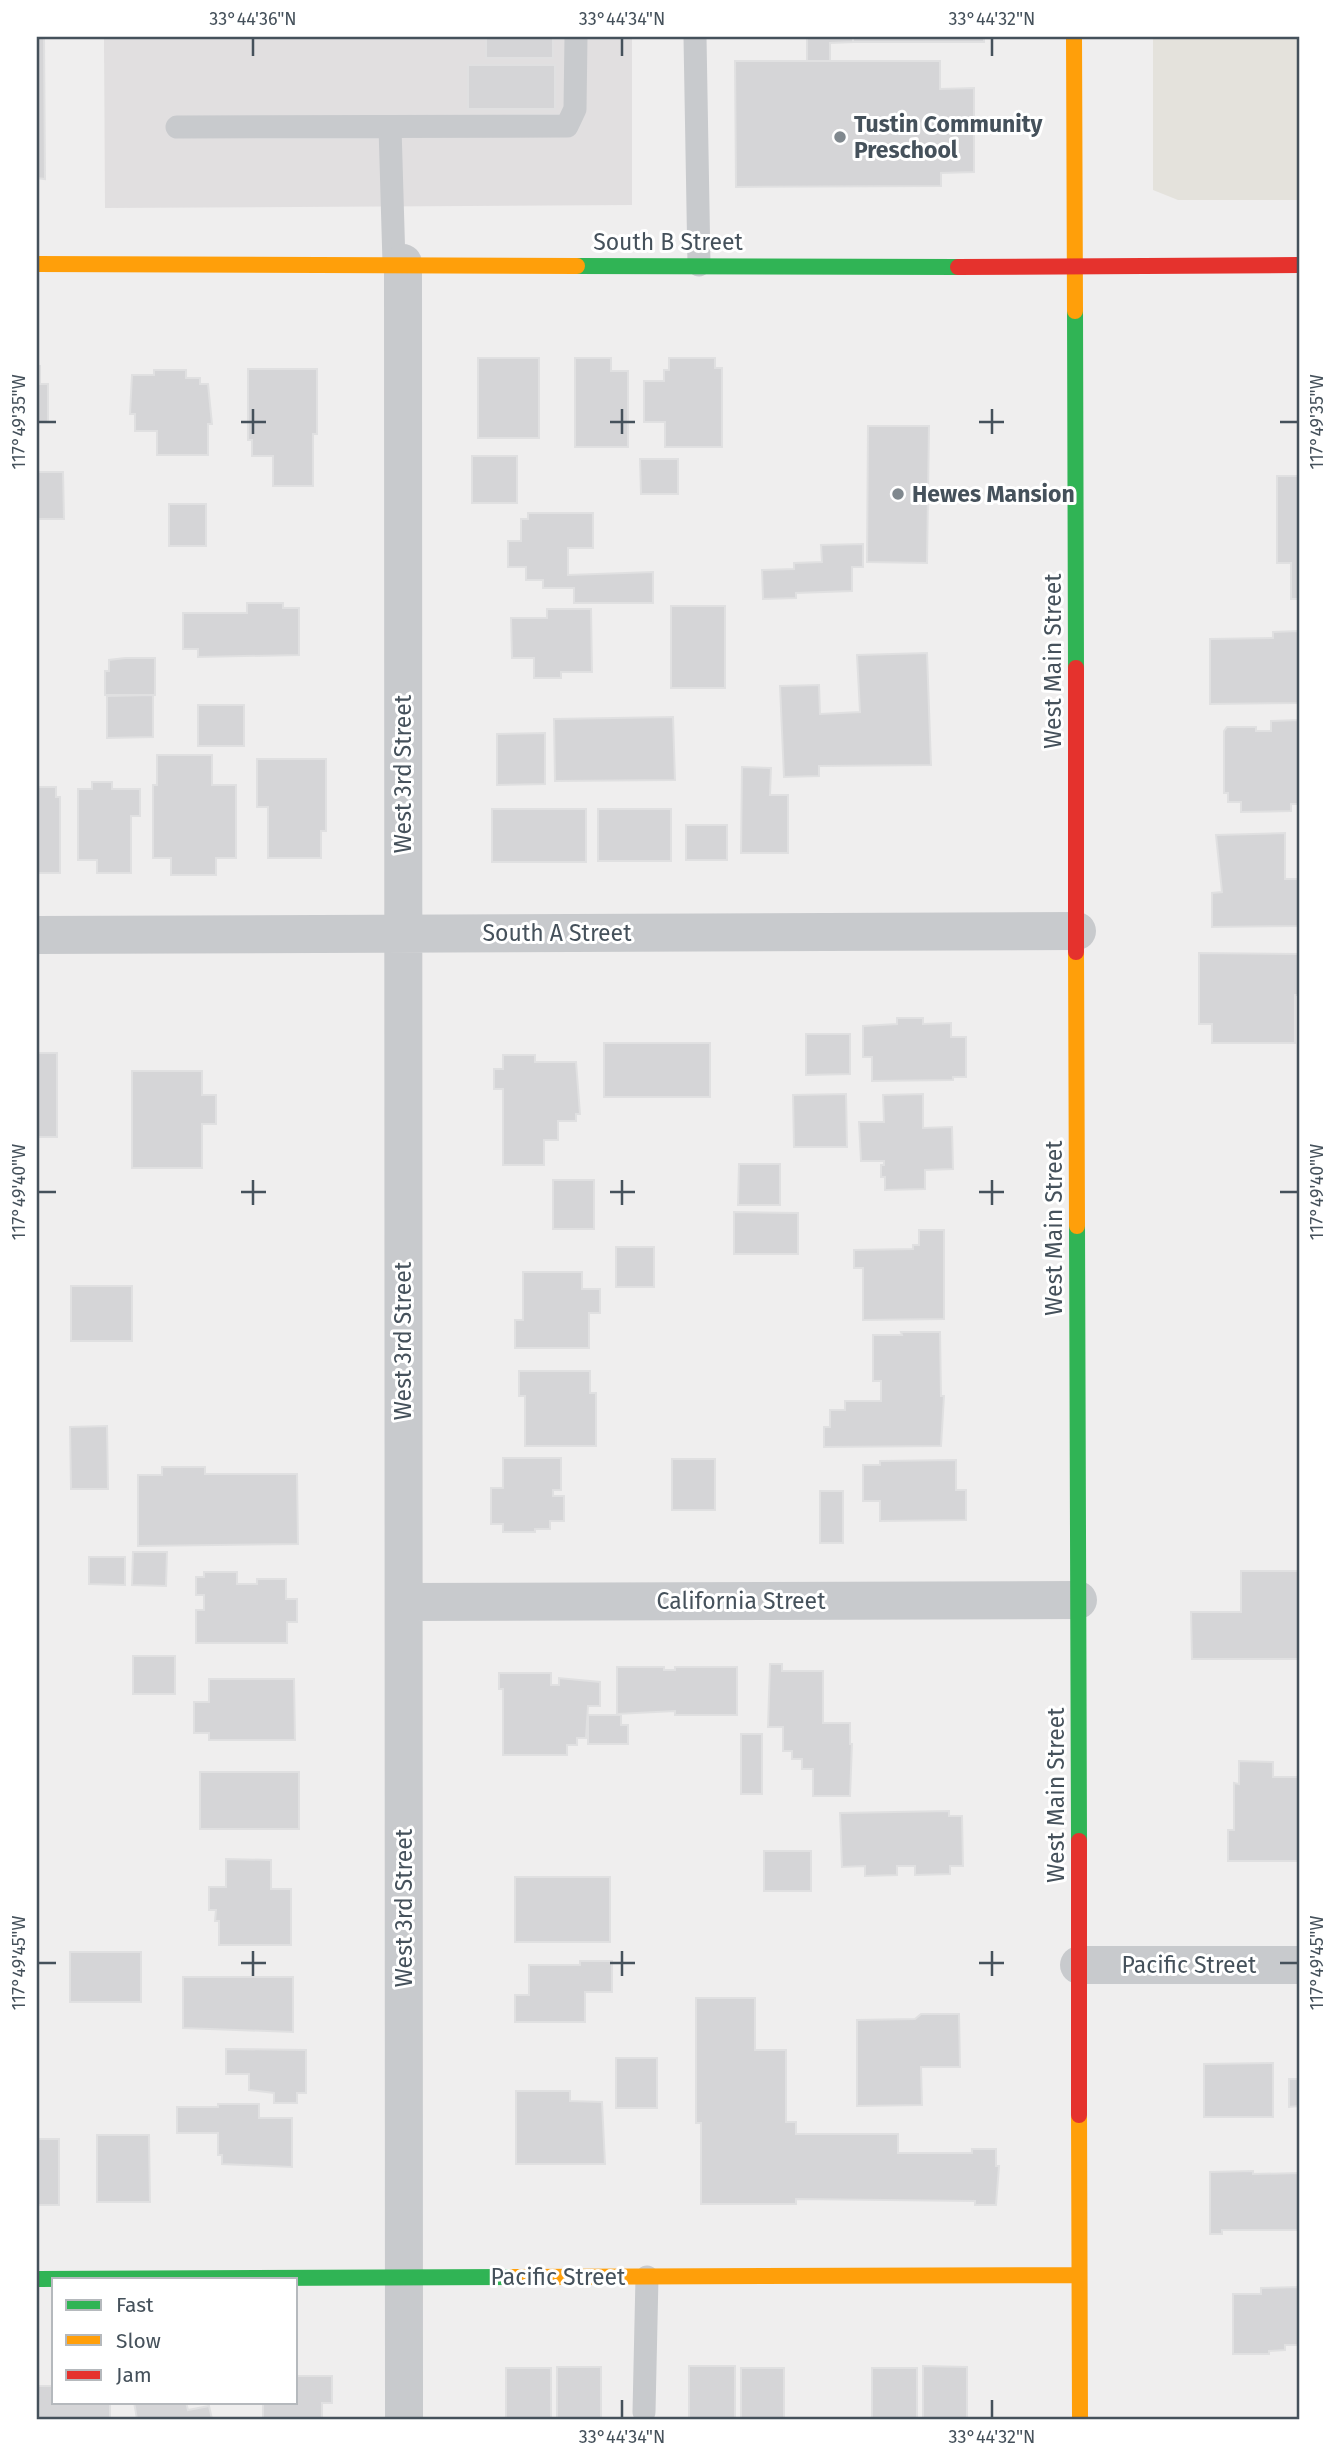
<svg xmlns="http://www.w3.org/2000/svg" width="1336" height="2456" font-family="'Fira Sans',sans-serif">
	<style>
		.commercial { fill: #e4e2dc }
		.education { fill: #e1dfe0 }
		.building { fill: #d5d5d7; stroke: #e0e0e1; stroke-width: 2 }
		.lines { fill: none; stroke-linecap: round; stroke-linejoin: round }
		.lane { stroke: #c8cacd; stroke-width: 23 }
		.street { stroke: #c8cacd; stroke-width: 38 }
		.fast { stroke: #30b455; stroke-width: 16 }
		.slow { stroke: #ff9f0a; stroke-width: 16 }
		.jam { stroke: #e5322d; stroke-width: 16 }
		.ticks { fill: none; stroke: #45515b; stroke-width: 2.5 }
		.poi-dot { fill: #80888e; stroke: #fff; stroke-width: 2.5 }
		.labels { text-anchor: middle; stroke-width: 6; stroke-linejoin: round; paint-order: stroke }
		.poi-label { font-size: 23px; font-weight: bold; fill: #45515b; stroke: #fff; text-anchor: start }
		.street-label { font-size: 23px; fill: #45515b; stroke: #fff }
		.neatline { fill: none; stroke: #45515b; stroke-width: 2.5 }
		.ticks-label { font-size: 18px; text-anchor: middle; fill: #45515b }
	</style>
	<rect width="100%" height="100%" fill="#efeeee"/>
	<path class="commercial" d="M 1153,37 L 1299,37 L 1299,200 L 1178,200 L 1153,190 Z"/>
	<path class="education" d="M 104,37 L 632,37 L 632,205 L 105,208 Z"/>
	<path class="building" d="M 37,37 L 44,37 L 45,179 L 37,178 Z
		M 486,37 L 553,37 L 553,58 L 486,58 Z
		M 807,37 L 853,37 L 853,42 L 830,43 L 830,61 L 807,61 Z
		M 853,37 L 984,37 L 984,42 L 853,42 Z
		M 735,61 L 940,61 L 940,89 L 974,88 L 974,172 L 941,173 L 941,186 L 736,187 Z
		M 468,65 L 555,65 L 555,109 L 468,109 Z
		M 478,358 L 539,358 L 539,438 L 478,438 Z
		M 575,358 L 611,358 L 611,371 L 628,371 L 628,447 L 575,447 Z
		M 669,358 L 715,358 L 715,368 L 722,368 L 722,447 L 665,447 L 665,422 L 644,422 L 644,381 L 664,381 L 664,370 L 669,370 Z
		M 37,366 L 40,366 L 40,384 L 48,384 L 48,422 L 37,422 Z
		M 248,369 L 317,369 L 317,434 L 313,434 L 313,486 L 273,486 L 273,456 L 252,456 L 252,440 L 248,440 Z
		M 154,370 L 186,370 L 186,378 L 200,378 L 200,384 L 208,384 L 212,424 L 208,424 L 208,455 L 157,455 L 157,431 L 135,431 L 135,414 L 130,414 L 132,375 L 154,375 Z
		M 868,426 L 929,426 L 927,563 L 867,562 Z
		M 472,456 L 517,456 L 517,503 L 472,503 Z
		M 640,459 L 678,459 L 678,494 L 641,494 Z
		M 37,472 L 63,472 L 64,519 L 37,519 Z
		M 1277,476 L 1299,476 L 1299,599 L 1291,599 L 1291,563 L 1277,563 Z
		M 169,504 L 206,504 L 206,546 L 169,546 Z
		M 528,513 L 593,513 L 593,548 L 568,548 L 568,575 L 653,572 L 653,603 L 574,603 L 574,588 L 543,588 L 543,580 L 526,580 L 526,567 L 508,567 L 508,541 L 521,541 L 521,519 L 528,519 Z
		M 863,544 L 863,567 L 852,567 L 852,591 L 796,593 L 796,598 L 763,599 L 762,570 L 794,569 L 794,563 L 822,562 L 821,545 Z
		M 247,603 L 283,603 L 283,608 L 299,608 L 299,655 L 198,657 L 198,649 L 183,649 L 183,613 L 247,613 Z
		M 671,606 L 725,606 L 725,688 L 671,688 Z
		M 547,609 L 591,609 L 592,672 L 561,672 L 561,678 L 534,678 L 534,658 L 512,658 L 511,618 L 547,618 Z
		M 1298,631 L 1299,703 L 1210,704 L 1210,639 L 1273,638 L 1273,632 Z
		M 927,653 L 931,765 L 819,766 L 819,776 L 784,777 L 780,686 L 819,685 L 820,714 L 860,712 L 857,655 Z
		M 125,658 L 155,658 L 155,695 L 105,695 L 105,671 L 109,671 L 109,660 Z
		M 153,695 L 153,737 L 107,738 L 107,696 Z
		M 198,705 L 244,705 L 244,746 L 198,746 Z
		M 673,717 L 675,780 L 555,781 L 554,719 Z
		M 1299,720 L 1299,804 L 1291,804 L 1291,811 L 1241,812 L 1241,802 L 1228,802 L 1228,793 L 1224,793 L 1224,731 L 1227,727 L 1256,727 L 1256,731 L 1271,731 L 1271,721 Z
		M 545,733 L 545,784 L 497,785 L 497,734 Z
		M 157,755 L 212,755 L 212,785 L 236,785 L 236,858 L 216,858 L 216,875 L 171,875 L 171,858 L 153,858 L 153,785 L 157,785 Z
		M 257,759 L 326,759 L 326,831 L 321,831 L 321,858 L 268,858 L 268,807 L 257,807 Z
		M 742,767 L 771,768 L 770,795 L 788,795 L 788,853 L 741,853 Z
		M 92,782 L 112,782 L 112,789 L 140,789 L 140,816 L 131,816 L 131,873 L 97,873 L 97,860 L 78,860 L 78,789 L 92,789 Z
		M 37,787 L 56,787 L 56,797 L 60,797 L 60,873 L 37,873 Z
		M 492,809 L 586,809 L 586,862 L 492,862 Z
		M 598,809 L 671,809 L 671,861 L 598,861 Z
		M 686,825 L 727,825 L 727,860 L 686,860 Z
		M 1285,833 L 1285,879 L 1299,879 L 1299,926 L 1212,927 L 1212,893 L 1222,892 L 1216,835 Z
		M 1199,953 L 1299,954 L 1299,995 L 1295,995 L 1295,1043 L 1212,1043 L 1212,1024 L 1199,1024 Z
		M 897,1018 L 923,1018 L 923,1024 L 951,1023 L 951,1037 L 966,1037 L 966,1077 L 953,1077 L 953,1080 L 872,1081 L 872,1057 L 863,1057 L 863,1026 L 897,1024 Z
		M 806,1034 L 850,1034 L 850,1074 L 806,1075 Z
		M 604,1043 L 710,1043 L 710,1097 L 604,1097 Z
		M 37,1053 L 57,1053 L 57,1137 L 37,1137 Z
		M 503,1055 L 535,1055 L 535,1062 L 576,1062 L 580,1114 L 576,1114 L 576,1121 L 558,1121 L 558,1140 L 544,1140 L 544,1165 L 503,1165 L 503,1089 L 494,1089 L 494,1069 L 503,1069 Z
		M 132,1071 L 202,1071 L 202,1095 L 216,1095 L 216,1124 L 202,1124 L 202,1168 L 132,1168 Z
		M 846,1094 L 847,1147 L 794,1147 L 793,1095 Z
		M 923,1094 L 923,1128 L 952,1127 L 953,1169 L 925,1170 L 925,1189 L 885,1190 L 885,1177 L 881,1177 L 881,1165 L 884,1165 L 884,1161 L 861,1161 L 859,1122 L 884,1122 L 883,1095 Z
		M 739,1164 L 780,1164 L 780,1205 L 738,1205 Z
		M 553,1180 L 594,1180 L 594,1229 L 553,1229 Z
		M 734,1212 L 798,1213 L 798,1254 L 734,1254 Z
		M 919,1230 L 944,1230 L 944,1319 L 863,1320 L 863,1268 L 854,1268 L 854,1250 L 913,1249 L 913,1245 L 919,1245 Z
		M 1298,1244 L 1299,1244 L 1299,1303 L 1299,1301 Z
		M 616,1247 L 654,1247 L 654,1287 L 616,1287 Z
		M 523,1272 L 582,1272 L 582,1289 L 600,1289 L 600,1313 L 589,1313 L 589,1348 L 515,1348 L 515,1320 L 523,1320 Z
		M 71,1286 L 132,1286 L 132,1341 L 71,1341 Z
		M 901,1332 L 940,1332 L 941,1396 L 944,1396 L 941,1446 L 824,1447 L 824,1427 L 830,1427 L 830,1410 L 845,1410 L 845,1401 L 881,1401 L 881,1381 L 873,1381 L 873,1335 L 902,1335 Z
		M 519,1371 L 590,1371 L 590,1393 L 596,1393 L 596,1446 L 525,1446 L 525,1396 L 519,1396 Z
		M 107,1426 L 108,1489 L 71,1489 L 70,1427 Z
		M 503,1458 L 561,1458 L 561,1490 L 553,1490 L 553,1496 L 564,1496 L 564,1521 L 550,1521 L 550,1529 L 535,1529 L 535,1532 L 503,1532 L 503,1524 L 491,1524 L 491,1488 L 503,1488 Z
		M 672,1459 L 715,1459 L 715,1510 L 672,1510 Z
		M 956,1460 L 956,1490 L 966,1490 L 966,1520 L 880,1521 L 880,1501 L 863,1501 L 863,1465 L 880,1465 L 880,1461 Z
		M 162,1467 L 205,1467 L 205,1474 L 297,1474 L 298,1544 L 138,1546 L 138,1475 L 162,1475 Z
		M 820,1491 L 843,1491 L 843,1543 L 820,1543 Z
		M 133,1552 L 167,1552 L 166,1586 L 132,1585 Z
		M 89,1557 L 125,1557 L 125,1585 L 89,1584 Z
		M 1241,1571 L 1299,1571 L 1299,1659 L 1192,1659 L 1191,1612 L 1241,1612 Z
		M 204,1572 L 237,1572 L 237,1584 L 257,1584 L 257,1579 L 286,1579 L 286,1599 L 297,1599 L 297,1622 L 287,1622 L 287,1643 L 196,1643 L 196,1610 L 204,1610 L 204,1595 L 196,1595 L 196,1577 L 204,1577 Z
		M 133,1656 L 175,1656 L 175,1694 L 133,1694 Z
		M 770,1664 L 782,1664 L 782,1671 L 823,1671 L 823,1723 L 850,1723 L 850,1744 L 852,1744 L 850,1796 L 813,1796 L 813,1769 L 802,1769 L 802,1759 L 792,1759 L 792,1751 L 783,1751 L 783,1727 L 768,1727 Z
		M 617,1667 L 664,1667 L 664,1670 L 675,1670 L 675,1667 L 737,1667 L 737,1715 L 675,1715 L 675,1711 L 617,1714 Z
		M 499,1673 L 551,1673 L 551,1685 L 559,1685 L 559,1678 L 600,1682 L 600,1706 L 588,1706 L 586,1738 L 577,1738 L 577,1745 L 567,1745 L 567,1755 L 503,1755 L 503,1689 L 499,1689 Z
		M 209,1679 L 294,1679 L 295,1740 L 209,1740 L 209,1733 L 194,1733 L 194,1702 L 209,1702 Z
		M 588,1715 L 621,1715 L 621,1725 L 628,1725 L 628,1744 L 588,1744 Z
		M 741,1734 L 762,1734 L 762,1794 L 741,1794 Z
		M 1239,1761 L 1273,1762 L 1273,1777 L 1299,1777 L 1299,1861 L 1228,1861 L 1228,1830 L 1234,1830 L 1234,1783 L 1239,1784 Z
		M 200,1772 L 299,1772 L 299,1829 L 200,1829 Z
		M 949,1811 L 949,1816 L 962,1816 L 963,1866 L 950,1866 L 950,1874 L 915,1875 L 915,1866 L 897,1866 L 897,1875 L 865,1876 L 865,1866 L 842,1867 L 840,1813 Z
		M 764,1851 L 811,1851 L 811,1891 L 764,1891 Z
		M 226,1859 L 271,1860 L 271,1889 L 291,1889 L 291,1945 L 219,1945 L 219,1921 L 215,1921 L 216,1910 L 209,1910 L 209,1887 L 226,1887 Z
		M 515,1877 L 610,1877 L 610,1942 L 515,1942 Z
		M 70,1952 L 141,1952 L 141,2002 L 70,2002 Z
		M 580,1961 L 612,1961 L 612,1992 L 585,1992 L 585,2022 L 515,2022 L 515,1995 L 529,1995 L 529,1965 L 580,1965 Z
		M 183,1977 L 293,1977 L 293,2032 L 183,2028 Z
		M 696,1998 L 755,1998 L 755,2050 L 786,2050 L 786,2122 L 796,2122 L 796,2134 L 898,2134 L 898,2153 L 972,2153 L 972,2149 L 996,2149 L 996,2166 L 999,2166 L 996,2205 L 975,2205 L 975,2201 L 796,2199 L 796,2204 L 701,2204 L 701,2123 L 696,2123 Z
		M 921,2014 L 959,2014 L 960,2067 L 921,2067 L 922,2105 L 857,2106 L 857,2020 L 915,2019 Z
		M 226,2049 L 306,2050 L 306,2093 L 297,2093 L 297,2103 L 274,2103 L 274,2093 L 249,2090 L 249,2074 L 226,2074 Z
		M 616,2058 L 657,2058 L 657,2108 L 616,2108 Z
		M 1273,2063 L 1273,2117 L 1204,2117 L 1204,2064 Z
		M 1289,2079 L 1299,2079 L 1299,2106 L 1289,2107 Z
		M 516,2091 L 570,2091 L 570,2101 L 602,2102 L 605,2164 L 516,2164 Z
		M 218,2104 L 259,2104 L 259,2118 L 292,2118 L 292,2167 L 222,2164 L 222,2155 L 218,2155 L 218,2133 L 177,2133 L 177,2107 L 218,2107 Z
		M 97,2135 L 149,2135 L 150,2202 L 97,2202 Z
		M 37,2139 L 59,2139 L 59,2205 L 37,2205 Z
		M 1253,2171 L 1253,2174 L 1299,2173 L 1299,2230 L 1222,2230 L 1222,2234 L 1210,2234 L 1210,2172 Z
		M 1299,2287 L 1299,2345 L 1285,2345 L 1285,2350 L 1269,2351 L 1269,2354 L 1233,2354 L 1233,2294 L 1261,2294 L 1261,2288 Z
		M 689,2366 L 735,2366 L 735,2419 L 658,2419 L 689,2418 Z
		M 923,2366 L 967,2367 L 967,2419 L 996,2419 L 923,2419 Z
		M 557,2367 L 601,2367 L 601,2419 L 634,2419 L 557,2419 Z
		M 506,2368 L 551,2368 L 551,2419 L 476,2419 L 506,2419 Z
		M 741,2368 L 784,2368 L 784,2418 L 816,2419 L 741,2419 Z
		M 872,2368 L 917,2368 L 917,2419 L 842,2419 L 872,2419 Z
		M 296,2376 L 332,2376 L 332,2403 L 322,2403 L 322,2419 L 263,2419 L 263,2402 L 296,2402 Z
		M 38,2386 L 54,2386 L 54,2402 L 110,2402 L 110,2419 L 39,2419 Z
		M 134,2402 L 186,2402 L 188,2410 L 209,2406 L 212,2419 L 137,2419 Z"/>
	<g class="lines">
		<path class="lane" d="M 695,37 L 699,265
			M 177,127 L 567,126 L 575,109 L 576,37
			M 390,127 L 394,263
			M 644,2412 L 647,2277"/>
		<path class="street" d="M 403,263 L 404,2419
			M 37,935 L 1077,931
			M 404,1602 L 1078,1600
			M 1079,1965 L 1299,1965"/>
		<path class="fast" d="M 577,266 L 958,267
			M 1075,311 L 1076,668
			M 1077,1226 L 1079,1841
			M 37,2279 L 512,2277"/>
		<path class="slow" d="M 1074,37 L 1075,311
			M 37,264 L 577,266
			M 1076,952 L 1077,1226
			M 1079,2115 L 1080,2419
			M 512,2277 L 1079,2275"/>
		<path class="jam" d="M 958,267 L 1299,265
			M 1076,668 L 1076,952
			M 1079,1841 L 1079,2115"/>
	</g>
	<path class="ticks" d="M 253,38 L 253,56M 622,38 L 622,56M 992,38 L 992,56M 253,409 L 253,434M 622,409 L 622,434M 992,409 L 992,434M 38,422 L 56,422M 241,422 L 266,422M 610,422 L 635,422M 979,422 L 1004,422M 1280,422 L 1298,422M 253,1180 L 253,1205M 622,1180 L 622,1205M 992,1180 L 992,1205M 38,1192 L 56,1192M 241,1192 L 266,1192M 610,1192 L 635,1192M 979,1192 L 1004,1192M 1280,1192 L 1298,1192M 253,1951 L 253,1976M 622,1951 L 622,1976M 992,1951 L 992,1976M 38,1963 L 56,1963M 241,1963 L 266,1963M 610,1963 L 635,1963M 979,1963 L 1004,1963M 1280,1963 L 1298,1963M 622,2400 L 622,2418M 992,2400 L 992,2418"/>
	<g class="poi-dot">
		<circle cx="840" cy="137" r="7"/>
		<circle cx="898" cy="494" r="7"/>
	</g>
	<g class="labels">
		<g class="poi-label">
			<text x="854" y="132">Tustin Community<tspan x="854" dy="26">Preschool</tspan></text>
			<text x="912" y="502">Hewes Mansion</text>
		</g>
		<g class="street-label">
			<text x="668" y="250">South B Street</text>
			<text transform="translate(1053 661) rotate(-90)" y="8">West Main Street</text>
			<text transform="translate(403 774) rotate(-90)" y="8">West 3rd Street</text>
			<text x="557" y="941">South A Street</text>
			<text transform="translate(1054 1228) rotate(-90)" y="8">West Main Street</text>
			<text transform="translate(403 1341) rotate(-90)" y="8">West 3rd Street</text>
			<text x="741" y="1609">California Street</text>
			<text transform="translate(1056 1795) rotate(-90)" y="8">West Main Street</text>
			<text transform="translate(404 1908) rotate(-90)" y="8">West 3rd Street</text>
			<text x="1189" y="1973">Pacific Street</text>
			<text x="558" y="2285">Pacific Street</text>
		</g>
	</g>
	<rect width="1336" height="2456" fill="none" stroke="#ffffff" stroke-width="77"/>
	<rect x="52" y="2278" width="245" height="126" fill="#ffffff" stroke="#b5b9bd" stroke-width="2"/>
	<rect x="66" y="2300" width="35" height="10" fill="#30b455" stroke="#b5b9bd" stroke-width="2"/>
	<text x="116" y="2312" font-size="21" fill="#45515b">Fast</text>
	<rect x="66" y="2335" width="35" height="10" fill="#ff9f0a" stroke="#b5b9bd" stroke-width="2"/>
	<text x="116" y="2348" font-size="21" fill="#45515b">Slow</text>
	<rect x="66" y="2370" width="35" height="10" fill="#e5322d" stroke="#b5b9bd" stroke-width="2"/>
	<text x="116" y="2382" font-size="21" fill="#45515b">Jam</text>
	<rect x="38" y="38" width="1260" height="2380" class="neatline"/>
	<g class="ticks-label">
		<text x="253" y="25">33°44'36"N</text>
		<text x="622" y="25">33°44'34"N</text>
		<text x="992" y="25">33°44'32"N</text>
		<text transform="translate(1317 422) rotate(-90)" y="6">117°49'35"W</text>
		<text transform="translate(19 422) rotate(-90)" y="6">117°49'35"W</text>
		<text transform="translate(19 1192) rotate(-90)" y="6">117°49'40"W</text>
		<text transform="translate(1317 1192) rotate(-90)" y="6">117°49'40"W</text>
		<text transform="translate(1317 1963) rotate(-90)" y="6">117°49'45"W</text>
		<text transform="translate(19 1963) rotate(-90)" y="6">117°49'45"W</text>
		<text x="622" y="2443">33°44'34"N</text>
		<text x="992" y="2443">33°44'32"N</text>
	</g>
</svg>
